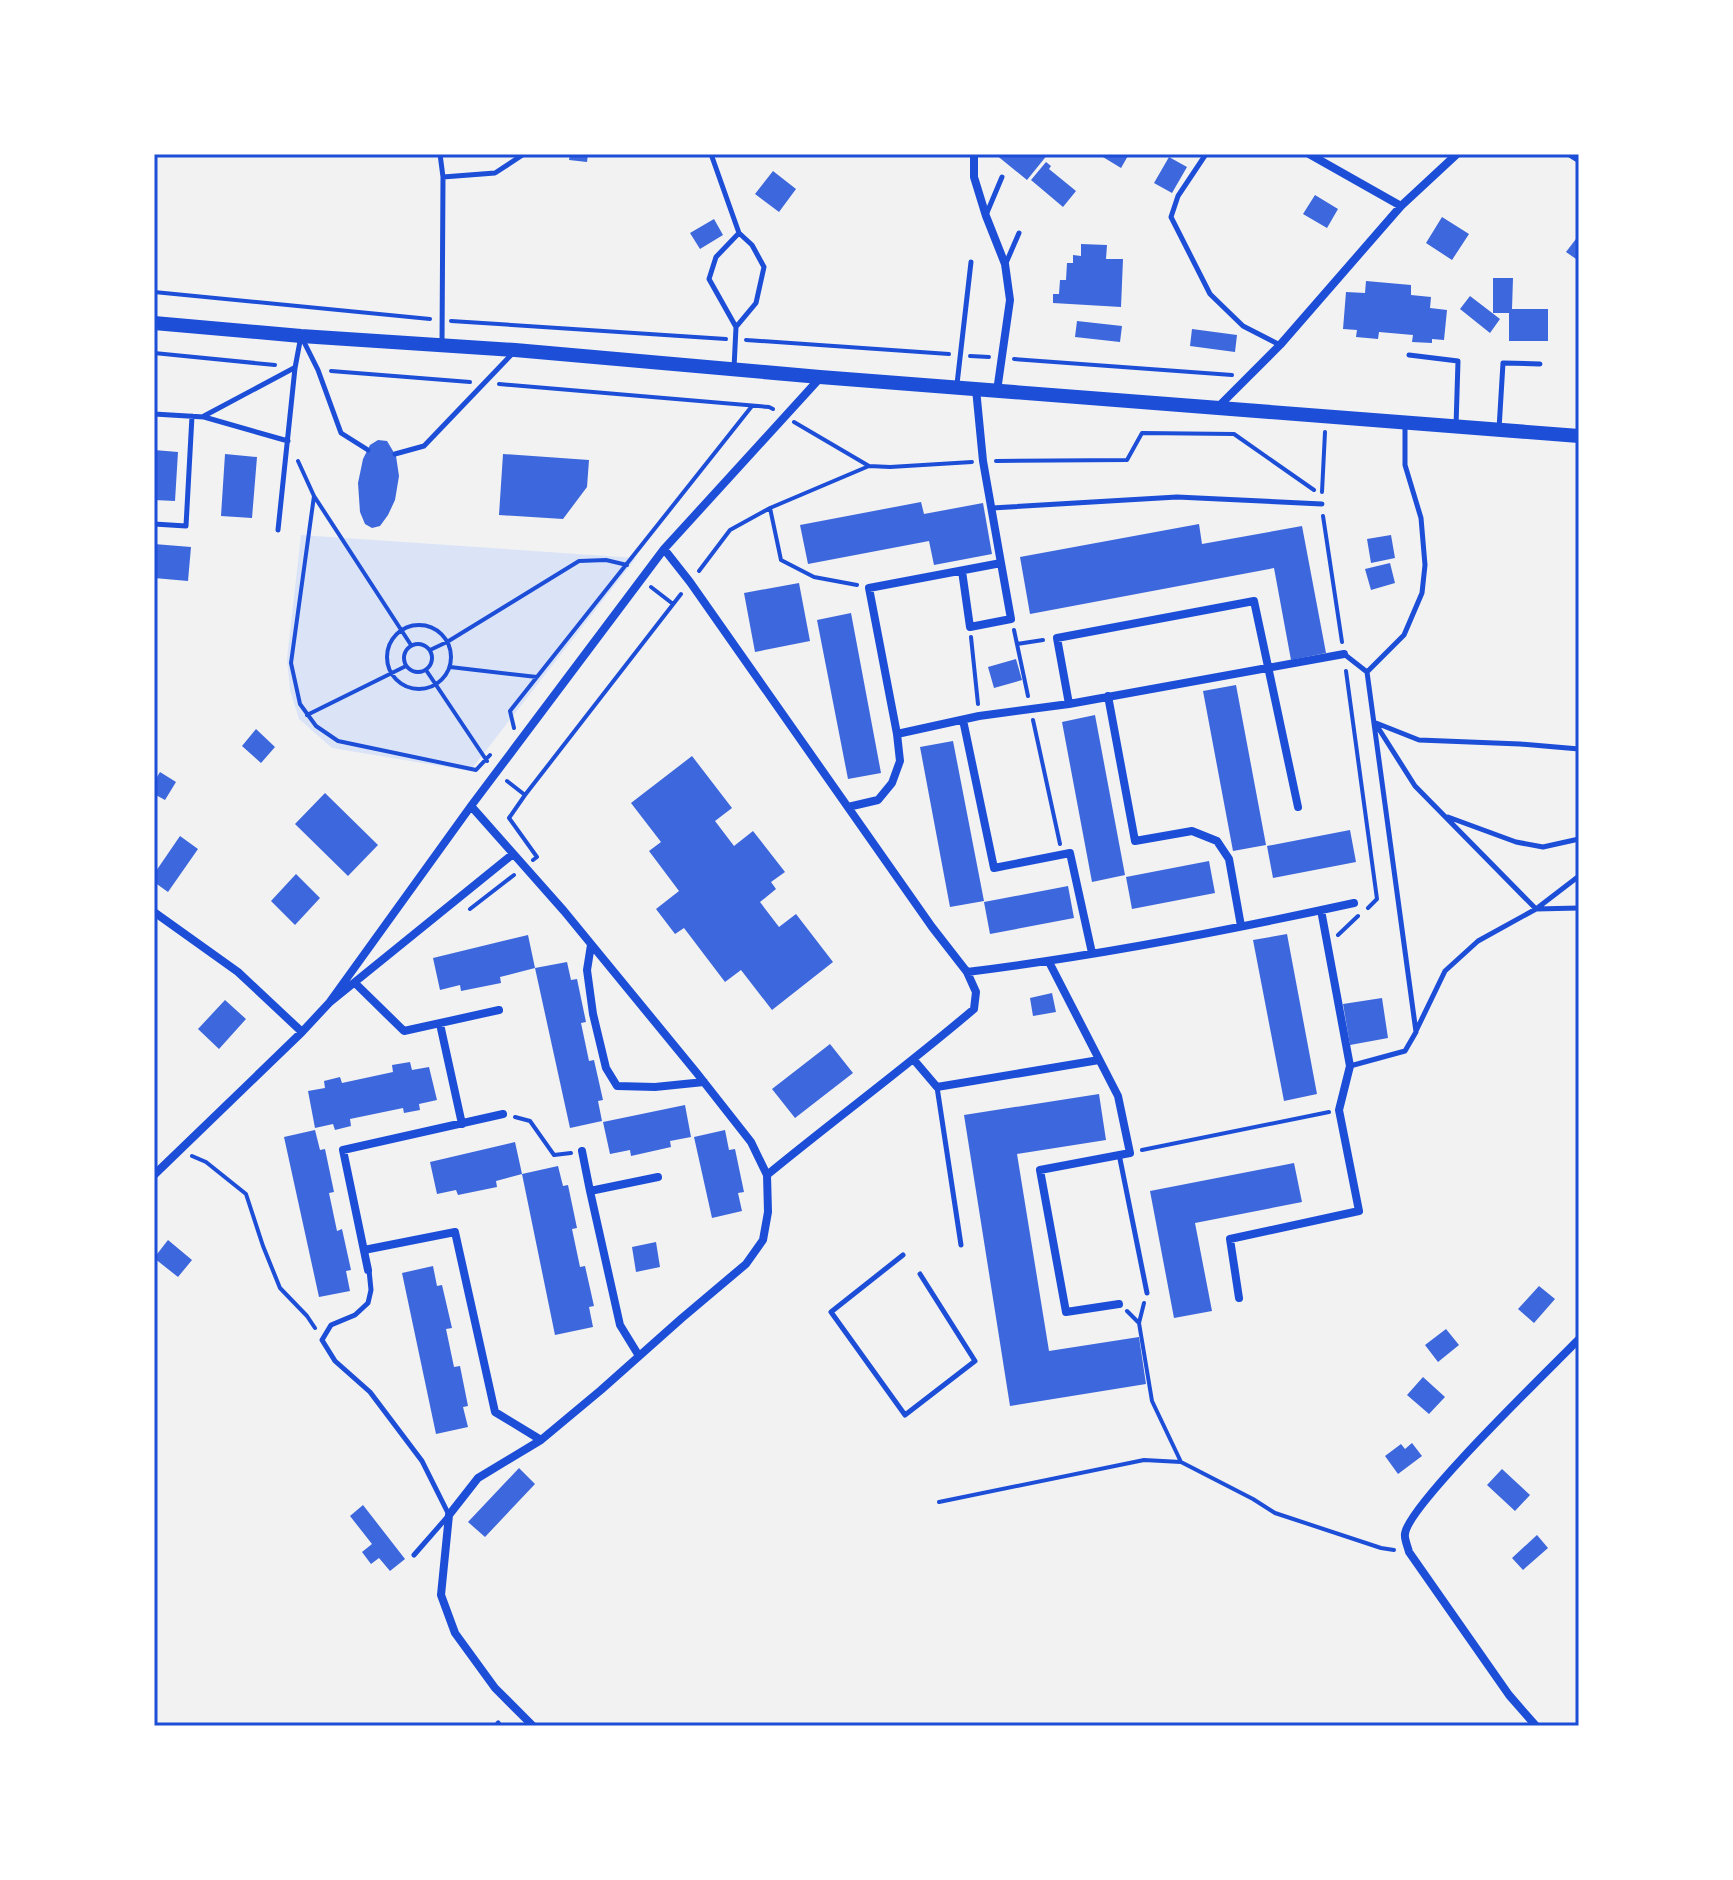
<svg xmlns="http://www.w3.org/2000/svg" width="1733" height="1880" font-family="Lato,sans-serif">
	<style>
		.green { fill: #dbe4f7 }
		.building { fill: #3d67dc }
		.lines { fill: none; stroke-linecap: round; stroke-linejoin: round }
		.path { stroke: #1d4ed8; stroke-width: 4 }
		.service { stroke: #1d4ed8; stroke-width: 5 }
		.minor { stroke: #1d4ed8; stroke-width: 8 }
		.tertiary { stroke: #1d4ed8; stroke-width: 14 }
		.neatline { fill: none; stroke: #1d4ed8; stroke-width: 3 }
	</style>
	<rect width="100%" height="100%" fill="#f2f2f2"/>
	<path class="green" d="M 301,535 L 636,558 L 470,771 L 332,748 L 299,719 L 290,690 L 287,659 Z"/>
	<path class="building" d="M 570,154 L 588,154 L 587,162 L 569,160 Z
		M 995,154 L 1048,154 L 1027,180 Z
		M 1098,154 L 1129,154 L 1121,168 Z
		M 1169,157 L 1187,167 L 1172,193 L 1154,183 Z
		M 1046,162 L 1051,166 L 1049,169 L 1076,191 L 1063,207 L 1031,180 Z
		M 773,171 L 796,189 L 779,212 L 755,194 Z
		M 1315,195 L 1338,209 L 1327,228 L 1303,214 Z
		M 1442,217 L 1469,234 L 1452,260 L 1426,243 Z
		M 714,219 L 723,235 L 700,249 L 690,233 Z
		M 1579,235 L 1579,261 L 1566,252 Z
		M 1081,244 L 1107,245 L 1106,259 L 1123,259 L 1121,307 L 1053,303 L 1053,294 L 1059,294 L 1060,280 L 1066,280 L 1067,263 L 1073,263 L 1073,255 L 1081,256 Z
		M 1493,278 L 1513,278 L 1512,309 L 1548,309 L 1548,341 L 1509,341 L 1509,313 L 1493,313 Z
		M 1366,281 L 1411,285 L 1411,295 L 1431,297 L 1430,308 L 1447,310 L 1444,340 L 1432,339 L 1432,343 L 1412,342 L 1413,335 L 1379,332 L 1378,339 L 1356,337 L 1357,330 L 1343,329 L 1346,292 L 1365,293 Z
		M 1470,296 L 1500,319 L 1490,333 L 1460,309 Z
		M 1077,321 L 1122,326 L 1120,342 L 1075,337 Z
		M 1192,329 L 1237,335 L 1235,352 L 1190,346 Z
		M 378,440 L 387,441 L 396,456 L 399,476 L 395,500 L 388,515 L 380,526 L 372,528 L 365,524 L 360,512 L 358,483 L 363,459 L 370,445 Z
		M 154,450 L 178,452 L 175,501 L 154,500 Z
		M 225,454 L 257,457 L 252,518 L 221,516 Z
		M 503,454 L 589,460 L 587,487 L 563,519 L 499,515 Z
		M 921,502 L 924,514 L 983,503 L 992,554 L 934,565 L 929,541 L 808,564 L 800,525 Z
		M 1199,524 L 1202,544 L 1302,526 L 1326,653 L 1291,660 L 1274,568 L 1030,614 L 1020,557 Z
		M 1391,535 L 1395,558 L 1371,563 L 1367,539 Z
		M 154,544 L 191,547 L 188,581 L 154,578 Z
		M 1390,563 L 1395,583 L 1371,590 L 1365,569 Z
		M 799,583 L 810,641 L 755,652 L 744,593 Z
		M 851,613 L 881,773 L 848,779 L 817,620 Z
		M 1016,659 L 1022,680 L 994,688 L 988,667 Z
		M 1236,685 L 1266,845 L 1233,851 L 1203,691 Z
		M 1095,715 L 1125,875 L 1092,882 L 1062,722 Z
		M 256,729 L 275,747 L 261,763 L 242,746 Z
		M 953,741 L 984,901 L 950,907 L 920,747 Z
		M 692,756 L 732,808 L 715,821 L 734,846 L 753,831 L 785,872 L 771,882 L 776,889 L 760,902 L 779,927 L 796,914 L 833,962 L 772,1010 L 741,970 L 725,982 L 684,928 L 675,934 L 656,909 L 679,891 L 649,851 L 661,842 L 631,803 Z
		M 160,772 L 176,782 L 165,800 L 154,794 L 154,782 Z
		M 325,793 L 378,845 L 348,876 L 295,824 Z
		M 1350,830 L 1356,862 L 1273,878 L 1267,846 Z
		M 180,836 L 198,849 L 168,892 L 154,882 L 154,874 Z
		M 1209,861 L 1215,893 L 1132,909 L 1126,877 Z
		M 296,874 L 320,898 L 295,925 L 271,901 Z
		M 1068,886 L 1074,918 L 990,934 L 984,902 Z
		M 1287,934 L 1317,1094 L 1284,1101 L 1253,940 Z
		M 528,935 L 535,968 L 500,977 L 501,983 L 461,991 L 460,985 L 440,990 L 433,958 Z
		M 567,962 L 571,980 L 577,979 L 586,1022 L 581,1023 L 589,1061 L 594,1060 L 603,1100 L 598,1101 L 602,1121 L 570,1128 L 535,968 Z
		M 1052,993 L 1056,1012 L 1033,1016 L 1030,998 Z
		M 1382,998 L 1388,1038 L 1350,1045 L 1343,1004 Z
		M 225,1000 L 246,1019 L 219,1049 L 198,1029 Z
		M 830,1044 L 853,1073 L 795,1118 L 772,1089 Z
		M 410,1062 L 412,1070 L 429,1067 L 437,1100 L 419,1104 L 420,1110 L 404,1113 L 403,1108 L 350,1119 L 351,1126 L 335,1130 L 333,1124 L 315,1128 L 308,1091 L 325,1088 L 324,1081 L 340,1077 L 342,1083 L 393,1072 L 392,1065 Z
		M 1099,1094 L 1106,1140 L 1017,1154 L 1049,1351 L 1139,1337 L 1146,1384 L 1010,1406 L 964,1115 Z
		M 685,1105 L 691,1137 L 670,1141 L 671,1147 L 631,1156 L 630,1150 L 610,1154 L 603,1122 Z
		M 315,1130 L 320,1150 L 325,1149 L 334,1192 L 329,1193 L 337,1231 L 342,1229 L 351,1270 L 346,1271 L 350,1291 L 319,1297 L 284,1137 Z
		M 725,1130 L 729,1150 L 735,1149 L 744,1192 L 738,1193 L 742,1211 L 712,1218 L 694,1137 Z
		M 515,1142 L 522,1174 L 558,1166 L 563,1186 L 568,1185 L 577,1228 L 572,1229 L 580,1267 L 585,1266 L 594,1306 L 589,1307 L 593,1327 L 555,1335 L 522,1174 L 496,1181 L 497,1187 L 458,1195 L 456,1190 L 437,1194 L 430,1162 Z
		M 1294,1163 L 1302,1202 L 1195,1223 L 1212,1311 L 1174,1318 L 1150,1191 Z
		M 168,1240 L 192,1260 L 178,1277 L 154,1258 Z
		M 656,1242 L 660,1267 L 636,1272 L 632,1247 Z
		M 433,1266 L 437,1286 L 442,1285 L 452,1328 L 446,1329 L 454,1367 L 460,1366 L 468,1406 L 463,1407 L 468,1427 L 436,1434 L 402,1273 Z
		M 1539,1286 L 1555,1299 L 1534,1323 L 1518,1309 Z
		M 1446,1329 L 1459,1345 L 1438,1362 L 1425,1345 Z
		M 1423,1377 L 1445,1397 L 1429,1414 L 1407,1395 Z
		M 1412,1443 L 1422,1456 L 1398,1474 L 1385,1456 L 1401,1444 L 1405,1449 Z
		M 519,1468 L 535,1484 L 485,1537 L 468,1522 Z
		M 1502,1469 L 1530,1495 L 1515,1511 L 1487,1485 Z
		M 363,1505 L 405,1559 L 390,1571 L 379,1558 L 371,1564 L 362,1552 L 372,1544 L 350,1516 Z
		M 1537,1535 L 1548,1548 L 1523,1570 L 1512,1558 Z"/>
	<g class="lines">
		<path class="path" d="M 154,292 L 430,319
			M 451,321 L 726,339
			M 746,340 L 949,354
			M 154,353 L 275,365
			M 970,356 L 989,357
			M 1014,359 L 1232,375
			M 331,371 L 470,382
			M 499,384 L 769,407 L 773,409
			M 794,422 L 869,466
			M 298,461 L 314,496 L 411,645
			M 996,461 L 1127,460 L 1142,433 L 1234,434 L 1314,490
			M 1322,492 L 1325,432
			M 314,496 L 291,663 L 300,704 L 316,726 L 338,741 L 476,770 L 490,755
			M 770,508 L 781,560 L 814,577 L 857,585
			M 1323,516 L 1342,642
			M 699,571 L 730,530 L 770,508 L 869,466 L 890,467 L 972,462
			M 651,587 L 673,604
			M387 657a32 32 0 1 1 64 0a32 32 0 1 1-64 0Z
			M 1014,630 L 1028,696
			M 971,637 L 978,704
			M404 658a14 14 0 1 1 28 0a14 14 0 1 1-28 0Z
			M 1017,644 L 1043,640
			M 430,650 L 447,642 L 579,561 L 606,560 L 627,565
			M 450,667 L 537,677
			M 426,670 L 487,761
			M 1346,671 L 1377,899 L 1368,908
			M 307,715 L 406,666
			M 1033,720 L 1060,844
			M 514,728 L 510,711 L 752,406
			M 507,781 L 525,795 L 509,818 L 537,857 L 533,860
			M 525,795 L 681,594
			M 470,909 L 514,875
			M 1338,935 L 1358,916
			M 515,1117 L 530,1121 L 554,1155 L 571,1153
			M 1142,1150 L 1329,1112
			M 192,1156 L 206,1162 L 246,1194 L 263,1246 L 280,1288 L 307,1316 L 315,1328
			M 1144,1303 L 1139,1323 L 1152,1401 L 1181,1462
			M 1127,1311 L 1139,1323
			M 939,1502 L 1144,1460 L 1181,1462 L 1253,1499 L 1275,1513 L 1381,1548 L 1394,1550"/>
		<path class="service" d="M 440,154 L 443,177 L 442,345
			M 711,154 L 739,233 L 752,245 L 764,267 L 756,303 L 736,327
			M 1206,154 L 1178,196 L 1171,217 L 1210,294 L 1243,326 L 1280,345
			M 443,177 L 495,173 L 524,154
			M 986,215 L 1002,177
			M 1006,263 L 1019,233
			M 1409,355 L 1458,361 L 1456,426
			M 734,368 L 736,327 L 709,279 L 716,257 L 739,233
			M 957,384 L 971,262
			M 154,414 L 204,417 L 288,441
			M 204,416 L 294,368
			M 1499,429 L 1503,363 L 1540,364
			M 395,454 L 424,446 L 513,353
			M 992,508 L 1177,497 L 1322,504
			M 154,524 L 186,526 L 192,416
			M 278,530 L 295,368 L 301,336 L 318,370 L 341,433 L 368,450
			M 1344,654 L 1367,672 L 1416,1032 L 1405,1051 L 1350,1066
			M 1367,672 L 1404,635 L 1422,593 L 1425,565 L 1421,518 L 1405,465 L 1405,423
			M 1376,723 L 1419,740 L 1520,744 L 1579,749
			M 1377,726 L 1415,786 L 1536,909 L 1579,908
			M 1448,817 L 1516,842 L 1543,847 L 1579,839
			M 1416,1031 L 1445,971 L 1478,941 L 1536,909 L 1579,876
			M 937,1087 L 961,1245
			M 1119,1154 L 1147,1293
			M 903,1255 L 831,1312 L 905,1415 L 975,1361 L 920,1274
			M 369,1270 L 371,1290 L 368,1303 L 355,1315 L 331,1325 L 322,1340 L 335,1361 L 370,1392 L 422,1461 L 449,1515 L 414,1555
			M 498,1723 L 500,1726"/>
		<path class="minor" d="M 974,154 L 974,177 L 986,216 L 1005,264 L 1010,300 L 997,391
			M 1309,154 L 1401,206
			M 1571,154 L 1579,159
			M 1219,406 L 1280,345 L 1401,206 L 1457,154
			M 664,549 L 690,582 L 932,927 L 967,972 L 976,992 L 974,1009 C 906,1067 835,1119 767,1175
			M 962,571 L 970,627 L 1011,619 L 1001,563
			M 1108,696 L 1135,841 L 1192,831 L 1217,841 L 1229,859 L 1241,926
			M 1069,704 L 1057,638 L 1254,601 L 1298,807
			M 963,720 L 994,868 L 1070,853 L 1092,953
			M 897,734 L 979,716 L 1069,704 L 1344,654
			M 471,806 L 564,911 L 696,1072 L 751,1142 L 767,1175 L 768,1212 L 763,1240 L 746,1264 L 682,1318 L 601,1390 L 541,1440 L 478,1478 L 449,1515 L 441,1595 L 455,1633 L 495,1688 L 533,1726
			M 848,807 L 878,800 L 892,783 L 900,761 L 897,734 L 869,588 L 1001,563 L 983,461 L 976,389
			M 154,912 L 238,972 L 302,1032
			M 591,945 L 587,970 L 593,1014 L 606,1068 L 617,1086 L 655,1087 L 704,1082
			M 1049,962 L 1118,1096 L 1130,1153 L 1040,1170 L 1066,1312 L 1119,1304
			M 967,972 C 1097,956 1226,931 1354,903
			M 355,983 L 404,1031 L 499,1010
			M 329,1003 L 471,806 L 664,549 L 820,378
			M 440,1024 L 462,1124
			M 914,1060 L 937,1087 L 1099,1060
			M 582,1151 L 590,1191
			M 154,1175 L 302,1032 L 329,1003 L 513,854
			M 364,1250 L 455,1232 L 495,1412 L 541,1440
			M 368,1270 L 343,1150 L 503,1114
			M 1239,1298 L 1230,1239 L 1359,1211 L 1339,1110 L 1350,1066 L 1321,910
			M 639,1356 L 620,1325 L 590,1191 L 658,1177
			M 1536,1726 L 1509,1695 L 1409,1552 C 1408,1547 1404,1539 1405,1534 C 1407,1506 1552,1367 1579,1339"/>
		<path class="tertiary" d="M 154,323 L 301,336 L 515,350 L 820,377 L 1579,436"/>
	</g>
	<rect width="1733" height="1880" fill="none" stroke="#ffffff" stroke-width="312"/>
	<rect x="156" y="156" width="1421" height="1568" class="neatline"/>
</svg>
